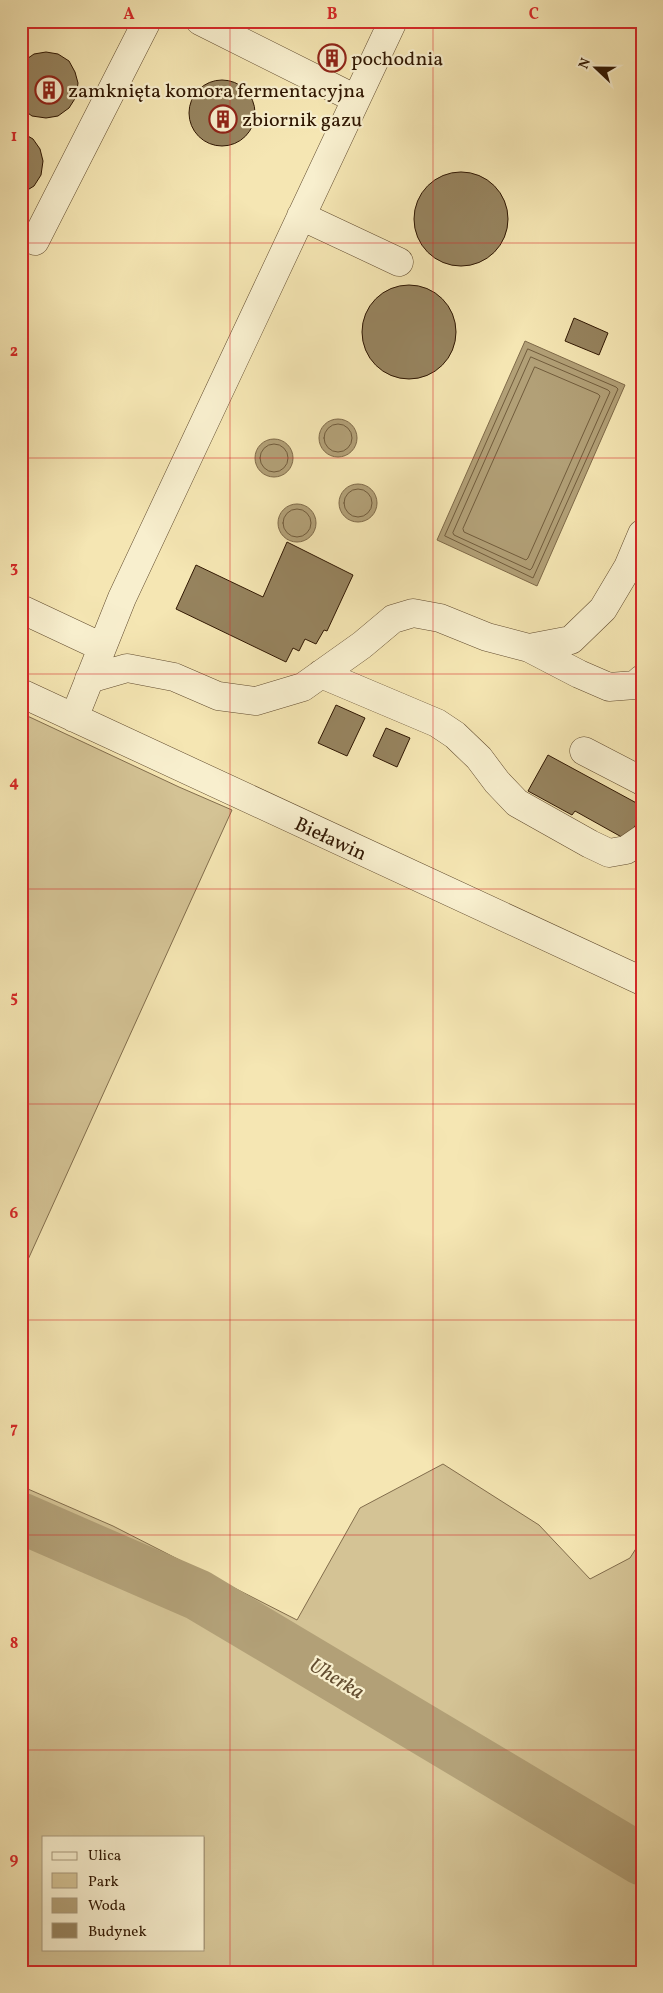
<svg xmlns="http://www.w3.org/2000/svg" width="663" height="1993" font-family="Vollkorn,serif">
	<style>
		.green { fill: #d4c395; stroke: #826d4c; fill-rule: evenodd }
		.water { fill: #b2a077; stroke: #7e6948 }
		.lines { fill: none; stroke-linecap: round; stroke-linejoin: round }
		.shore { stroke: #715c3c; stroke-width: 1 }
		.river { stroke: #b2a077; stroke-width: 51 }
		.building { fill: #96835e; stroke: #301702 }
		.minor-casing { stroke: #614b2e; stroke-width: 29 }
		.minor { stroke: #f8efce; stroke-width: 28 }
		.grid { fill: none; stroke: #d62828; stroke-width: 1; stroke-opacity: 0.55 }
		.labels { text-anchor: middle; stroke-width: 4.5; stroke-linejoin: round; paint-order: stroke }
		.poi-label { font-size: 20px; fill: #301702; stroke: #f8efce; text-anchor: start }
		.street-label { font-size: 20px; fill: #301702; stroke: #f8efce }
		.water-label { font-size: 21px; font-style: italic; fill: #644e31; stroke: #f8efce }
		.neatline { fill: none; stroke: #d62828; stroke-width: 2 }
		.grid-label { font-size: 16px; text-anchor: middle; font-weight: bold; fill: #d62828 }
	</style>
	<rect width="100%" height="100%" fill="#f5e6b3"/>
	<filter id="stains"><feTurbulence type="fractalNoise" baseFrequency=".004" numOctaves="4"/><feColorMatrix values="0 0 0 0 .2 0 0 0 0 .09 0 0 0 0 .02 0 0 0 .5 -.17"/></filter>
	<radialGradient id="worn" r=".72"><stop offset=".6" stop-color="#630" stop-opacity="0"/><stop offset="1" stop-color="#630" stop-opacity=".3"/></radialGradient>
	<path class="green" d="M 21,713 L 179,787 L 232,810 L 21,1275 Z
		M 443,1464 L 539,1525 L 590,1579 L 630,1558 L 642,1539 L 642,1972 L 21,1972 L 21,1486 L 113,1526 L 297,1620 L 360,1508 ZM 44,1837 L 204,1837 L 204,1949 L 44,1949 Z"/>
	<path class="water" d="M 525,341 L 625,385 L 537,586 L 437,540 Z
		M319 438a19 19 0 1 1 38 0a19 19 0 1 1-38 0Z
		M255 458a19 19 0 1 1 38 0a19 19 0 1 1-38 0Z
		M339 503a19 19 0 1 1 38 0a19 19 0 1 1-38 0Z
		M278 523a19 19 0 1 1 38 0a19 19 0 1 1-38 0Z"/>
	<g class="lines">
		<path class="shore" d="M 528,349 L 616,387 L 618,389 L 533,578 L 445,536 Z
			M 531,357 L 608,390 L 610,392 L 532,568 L 530,570 L 454,535 L 453,533 Z
			M 535,367 L 598,394 L 600,396 L 528,558 L 526,560 L 464,532 L 463,529 Z
			M324 438a14 14 0 1 1 28 0a14 14 0 1 1-28 0Z
			M260 458a14 14 0 1 1 28 0a14 14 0 1 1-28 0Z
			M344 503a14 14 0 1 1 28 0a14 14 0 1 1-28 0Z
			M283 523a14 14 0 1 1 28 0a14 14 0 1 1-28 0Z"/>
		<path class="river" d="M 21,1518 L 198,1595 L 642,1860"/>
	</g>
	<path class="building" d="M 21,21 L 25,21 L 26,27 L 21,34 Z
		M 46,52 L 58,54 L 69,61 L 75,72 L 78,83 L 76,97 L 69,108 L 58,116 L 46,118 L 32,116 L 21,108 L 21,63 L 34,54 Z
		M328.5 58a3.5 3.5 0 1 1 7 0a3.5 3.5 0 1 1-7 0Z
		M189 113a33 33 0 1 1 66 0a33 33 0 1 1-66 0Z
		M 21,132 L 33,139 L 40,149 L 43,161 L 41,175 L 34,186 L 21,194 Z
		M414 219a47 47 0 1 1 94 0a47 47 0 1 1-94 0Z
		M362 332a47 47 0 1 1 94 0a47 47 0 1 1-94 0Z
		M 574,318 L 608,333 L 599,355 L 565,341 Z
		M 287,542 L 353,575 L 327,631 L 324,630 L 316,644 L 305,639 L 299,651 L 293,648 L 286,662 L 176,609 L 196,565 L 263,597 Z
		M 336,705 L 365,718 L 347,756 L 318,743 Z
		M 386,728 L 410,738 L 397,767 L 373,756 Z
		M 548,755 L 642,806 L 642,814 L 627,840 L 575,811 L 572,815 L 528,791 Z"/>
	<g class="lines">
		<g class="minor-casing">
			<path id="minor" d="M 200,21 L 356,99
				M 301,216 L 399,262
				M 21,235 L 35,241 L 147,21
				M 21,609 L 102,647
				M 529,648 L 579,674 L 609,687 L 635,685 L 642,679
				M 321,674 L 437,723 L 455,735 L 479,758 L 497,782 L 517,803 L 590,844 L 609,853 L 626,850 L 642,839
				M 89,679 L 127,668 L 174,677 L 218,696 L 256,701 L 303,687 L 362,645 L 393,619 L 413,613 L 440,618 L 487,637 L 529,648 L 571,640 L 603,609 L 628,567 L 642,534
				M 21,693 L 642,981
				M 74,718 L 122,598 L 393,21
				M 584,751 L 642,781"/>
		</g>
		<use href="#minor" class="minor"/>
	</g>
	<path class="grid" d="M 230,21 L 230,1972M 433,21 L 433,1972M 21,243 L 642,243M 21,458 L 642,458M 21,674 L 642,674M 21,889 L 642,889M 21,1104 L 642,1104M 21,1320 L 642,1320M 21,1535 L 642,1535M 21,1750 L 642,1750"/>
	<defs>
		<g id="building-ring" transform="scale(1.4375)"><circle r="9.5" fill="#f8efce" stroke="#8f2418" stroke-width="1.5"/><path d="M-4-6H4V6H1V3H-1V6H-4ZM-2.5-4.3h1.7v1.8h-1.7ZM.8-4.3h1.7v1.8H.8ZM-2.5-1h1.7V.8h-1.7ZM.8-1h1.7V.8H.8Z" fill="#8f2418"/></g>
	</defs>
	<g fill-rule="evenodd">
		<use href="#building-ring" x="332" y="58"/>
		<use href="#building-ring" x="49" y="90"/>
		<use href="#building-ring" x="223" y="119"/>
	</g>
	<g class="labels">
		<g class="poi-label">
			<text x="351" y="65">pochodnia</text>
			<text x="68" y="97">zamknięta komora fermentacyjna</text>
			<text x="242" y="126">zbiornik gazu</text>
		</g>
		<g class="street-label">
			<text transform="translate(331 838) rotate(25)" y="7">Bieławin</text>
		</g>
		<g class="water-label">
			<text transform="translate(337 1678) rotate(31)" y="7">Uherka</text>
		</g>
	</g>
	<rect width="663" height="1993" fill="none" stroke="#f5e6b3" stroke-width="55"/>
	<rect x="42" y="1836" width="162" height="115" fill="#f8efce" stroke="#a8997c"/>
	<rect x="52" y="1852" width="25" height="8" fill="#f8efce" stroke="#a8997c"/>
	<text x="88" y="1860" font-size="15" fill="#301702">Ulica</text>
	<rect x="52" y="1873" width="25" height="15" fill="#d4c395" stroke="#a8997c"/>
	<text x="88" y="1886" font-size="15" fill="#301702">Park</text>
	<rect x="52" y="1898" width="25" height="15" fill="#b2a077" stroke="#a8997c"/>
	<text x="88" y="1910" font-size="15" fill="#301702">Woda</text>
	<rect x="52" y="1923" width="25" height="15" fill="#96835e" stroke="#a8997c"/>
	<text x="88" y="1936" font-size="15" fill="#301702">Budynek</text>
	<g transform="translate(596 68) rotate(292)" stroke="#f8efce" stroke-width="4" paint-order="stroke">
	<path d="M0-4L9 19L0 12L-9 19Z" fill="#301702"/>
	<text y="-8" font-size="14" font-weight="bold" text-anchor="middle" fill="#301702">N</text>
	</g>
	<rect x="28" y="28" width="608" height="1938" class="neatline"/>
	<g class="grid-label">
		<text x="129" y="19">A</text>
		<text x="332" y="19">B</text>
		<text x="534" y="19">C</text>
		<text x="14" y="141">1</text>
		<text x="14" y="356">2</text>
		<text x="14" y="572">3</text>
		<text x="14" y="787">4</text>
		<text x="14" y="1002">5</text>
		<text x="14" y="1218">6</text>
		<text x="14" y="1433">7</text>
		<text x="14" y="1648">8</text>
		<text x="14" y="1864">9</text>
	</g>
	<rect width="100%" height="100%" filter="url(#stains)"/>
	<rect width="100%" height="100%" fill="url(#worn)"/>
</svg>
